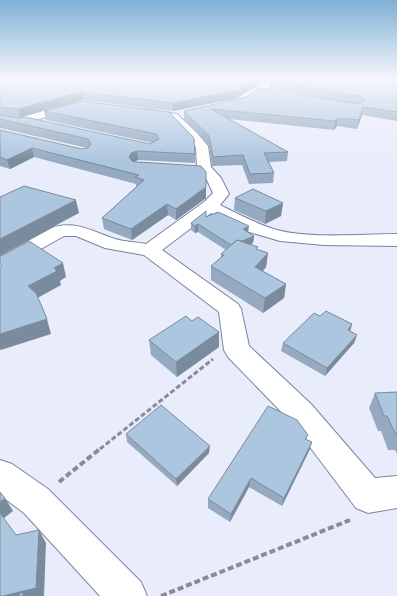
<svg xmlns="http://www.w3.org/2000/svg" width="397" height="596" font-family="'Crimson Pro',serif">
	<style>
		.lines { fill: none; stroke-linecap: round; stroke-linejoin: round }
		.minor-casing { stroke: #7c82a1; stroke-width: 2 }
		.path-far1 { stroke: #888b98; stroke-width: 3; stroke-dasharray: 5 2.5; stroke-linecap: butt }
		.path { stroke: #888b98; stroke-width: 4; stroke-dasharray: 6 3; stroke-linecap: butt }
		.minor { fill: #fff; fill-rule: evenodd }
		.wall { fill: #95aac0 }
		.shaded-wall { fill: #798b9c }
		.building { fill: #adc6df; stroke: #798b9c }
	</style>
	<rect width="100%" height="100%" fill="#e9ecfa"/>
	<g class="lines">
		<g class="minor-casing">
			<path id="minor" d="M 271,79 L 284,79 L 250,99 L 234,105 L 229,102 Z
				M 74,102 L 79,105 L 78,107 L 20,125 L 0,122 L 0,116 L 19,118 Z
				M 144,109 L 177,114 L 197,133 L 208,146 L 211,167 L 221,178 L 229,194 L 220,205 C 238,214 257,224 277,230 C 311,239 360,234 397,234 L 397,246 L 324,245 L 280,241 L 246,231 L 211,213 L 162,250 L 238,304 L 241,309 L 249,346 L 311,404 L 375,478 L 397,476 L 397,508 L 368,513 L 356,508 L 291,422 L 228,357 L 224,350 L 219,312 L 144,255 L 105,248 L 76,236 L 64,236 L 7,268 L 0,270 L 0,256 L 54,227 C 77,221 94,232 115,239 C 125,242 136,242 146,244 L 204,202 L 213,193 L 207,180 L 197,168 L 196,147 L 189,139 L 170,119 L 140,114 L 139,112 Z
				M 0,460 L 12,464 L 48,489 L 141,582 L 147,596 L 100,596 L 24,513 L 0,495 Z"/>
		</g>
		<path class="path-far1" d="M 100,449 L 213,359"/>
		<path class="path" d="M 59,482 L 101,448
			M 161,596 L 350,520"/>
		<use href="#minor" class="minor"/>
	</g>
	<path class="wall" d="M 0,79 L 162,79 L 157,81 L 229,81 L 230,80 L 229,79 L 267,79 L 237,98 L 173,111 L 83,100 L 20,117 L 0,115 Z
		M 397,79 L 397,121 L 362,115 L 357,129 L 337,126 L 334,130 L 229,119 L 288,152 L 287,161 L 268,162 L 274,173 L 273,183 L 249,184 L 242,165 L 212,166 L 209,145 L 184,119 L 184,111 L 246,97 L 358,104 L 356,104 L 270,88 L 270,81 Z
		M 44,111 L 169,112 L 195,154 L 195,163 L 138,160 L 135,161 L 206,198 L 176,220 L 168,215 L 132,240 L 104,229 L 102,218 L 136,187 L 136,184 L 34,157 L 10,169 L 0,166 L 0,130 L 82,149 L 87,148 L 0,128 L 0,115 L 150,144 L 153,143 L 46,120 Z
		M 235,198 L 283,203 L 281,216 L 265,224 L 234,210 Z
		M 206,217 L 248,232 L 254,236 L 253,243 L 251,244 L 257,249 L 268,253 L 266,267 L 263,271 L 286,284 L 284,298 L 263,313 L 211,280 L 211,266 L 221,258 L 221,254 L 226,250 L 198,232 L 195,233 L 191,230 L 191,223 Z
		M 320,316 L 352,324 L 350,331 L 357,335 L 354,343 L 325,376 L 281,351 L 283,343 Z
		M 192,321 L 219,332 L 219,347 L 177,377 L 151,355 L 149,340 Z
		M 397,392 L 397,454 L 395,450 L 388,450 L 381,431 L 378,431 L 369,408 L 375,393 Z
		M 126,434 L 209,453 L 177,486 L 127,442 Z
		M 308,435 L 306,440 L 312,442 L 309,451 L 282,506 L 249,487 L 230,522 L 208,508 L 208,499 Z"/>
	<path class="shaded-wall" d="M 155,79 L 162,79 L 155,82 L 155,88 Z
		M 256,79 L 267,79 L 237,98 L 173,111 L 173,103 Z
		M 82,92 L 83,100 L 20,117 L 18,109 Z
		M 363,107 L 362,115 L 357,129 L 359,120 Z
		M 338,118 L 337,126 L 334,130 L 335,121 Z
		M 32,148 L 34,157 L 10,169 L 7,160 Z
		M 137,151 L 138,160 L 132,162 L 129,157 L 131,153 Z
		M 206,187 L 206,198 L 176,220 L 176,209 Z
		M 76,200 L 79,213 L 0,255 L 0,239 Z
		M 283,203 L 281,216 L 265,224 L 266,211 Z
		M 167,204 L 168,215 L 132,240 L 131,229 Z
		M 198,224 L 198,232 L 195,233 L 195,226 Z
		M 249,226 L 248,233 L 243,229 Z
		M 254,236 L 253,243 L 231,253 L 232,246 Z
		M 268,253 L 266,267 L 254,281 L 255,267 Z
		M 63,263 L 66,277 L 60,281 L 61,285 L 32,301 L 28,286 L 54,268 Z
		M 286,284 L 284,298 L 263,313 L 265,298 Z
		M 47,319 L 51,334 L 4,349 L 0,350 L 0,334 Z
		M 352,324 L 350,332 L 348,330 Z
		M 219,332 L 219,347 L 177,377 L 176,362 Z
		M 357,335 L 354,343 L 325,376 L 327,368 Z
		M 312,442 L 309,451 L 282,506 L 284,498 Z
		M 210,446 L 209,453 L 177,486 L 176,479 Z
		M 251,478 L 249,487 L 230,522 L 231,514 Z
		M 5,498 L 13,511 L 3,519 L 0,514 L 0,502 Z
		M 39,530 L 46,543 L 44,596 L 3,596 Z"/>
	<path class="building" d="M 0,79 L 155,79 L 155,81 L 162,81 L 166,79 L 223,79 L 229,81 L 232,79 L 256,79 L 238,90 L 173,103 L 82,92 L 18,109 L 0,107 Z
		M 275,79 L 397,79 L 397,112 L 363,107 L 359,120 L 338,118 L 335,121 L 211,109 L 288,152 L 264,153 L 274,173 L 250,174 L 243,155 L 213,157 L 209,136 L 184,111 L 246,97 L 259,88 L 358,104 L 364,101 L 364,99 L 358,96 L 270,81 Z
		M 82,101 L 169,112 L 194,138 L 195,154 L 137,151 L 131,153 L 129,157 L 132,161 L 137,162 L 201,166 L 206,172 L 206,187 L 176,209 L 167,204 L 131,229 L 102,218 L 144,180 L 135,177 L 139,175 L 32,148 L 7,160 L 0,157 L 0,130 L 82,149 L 88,148 L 91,144 L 88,139 L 0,119 L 0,115 L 18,118 L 25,117 L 150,144 L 159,139 L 156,134 L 44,111 Z
		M 24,186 L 76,200 L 0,239 L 0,197 Z
		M 253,189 L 283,203 L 266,211 L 235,198 Z
		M 206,211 L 206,217 L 218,212 L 249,226 L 243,229 L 254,236 L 242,241 L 237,240 L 231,245 L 198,224 L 195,226 L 191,223 Z
		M 237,240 L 258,247 L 256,249 L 268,253 L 255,267 L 286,284 L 265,298 L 211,266 L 224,255 L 221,254 Z
		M 29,241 L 63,263 L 54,268 L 57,271 L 28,286 L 36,293 L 47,319 L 0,334 L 0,267 L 2,265 L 0,264 L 0,256 L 3,255 Z
		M 326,311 L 352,324 L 348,330 L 357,335 L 327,368 L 283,343 L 314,313 L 320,316 Z
		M 186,316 L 192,321 L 198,317 L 219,332 L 176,362 L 149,340 Z
		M 397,392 L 397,435 L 396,435 L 387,416 L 384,416 L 375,393 Z
		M 161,405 L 210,446 L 176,479 L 126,434 Z
		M 268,406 L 297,420 L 308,435 L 305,439 L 312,442 L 284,498 L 251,478 L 231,514 L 208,499 Z
		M 0,492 L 5,498 L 0,502 Z
		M 0,513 L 16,535 L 39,530 L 36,588 L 3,596 L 0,596 Z
		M 22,592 L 24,596 L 18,596 Z"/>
	<linearGradient id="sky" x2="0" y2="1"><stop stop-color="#80b0d4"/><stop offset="0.49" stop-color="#f5f6fd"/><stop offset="1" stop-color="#f5f6fd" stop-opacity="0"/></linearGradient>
	<rect width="397" height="162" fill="url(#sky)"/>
</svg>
